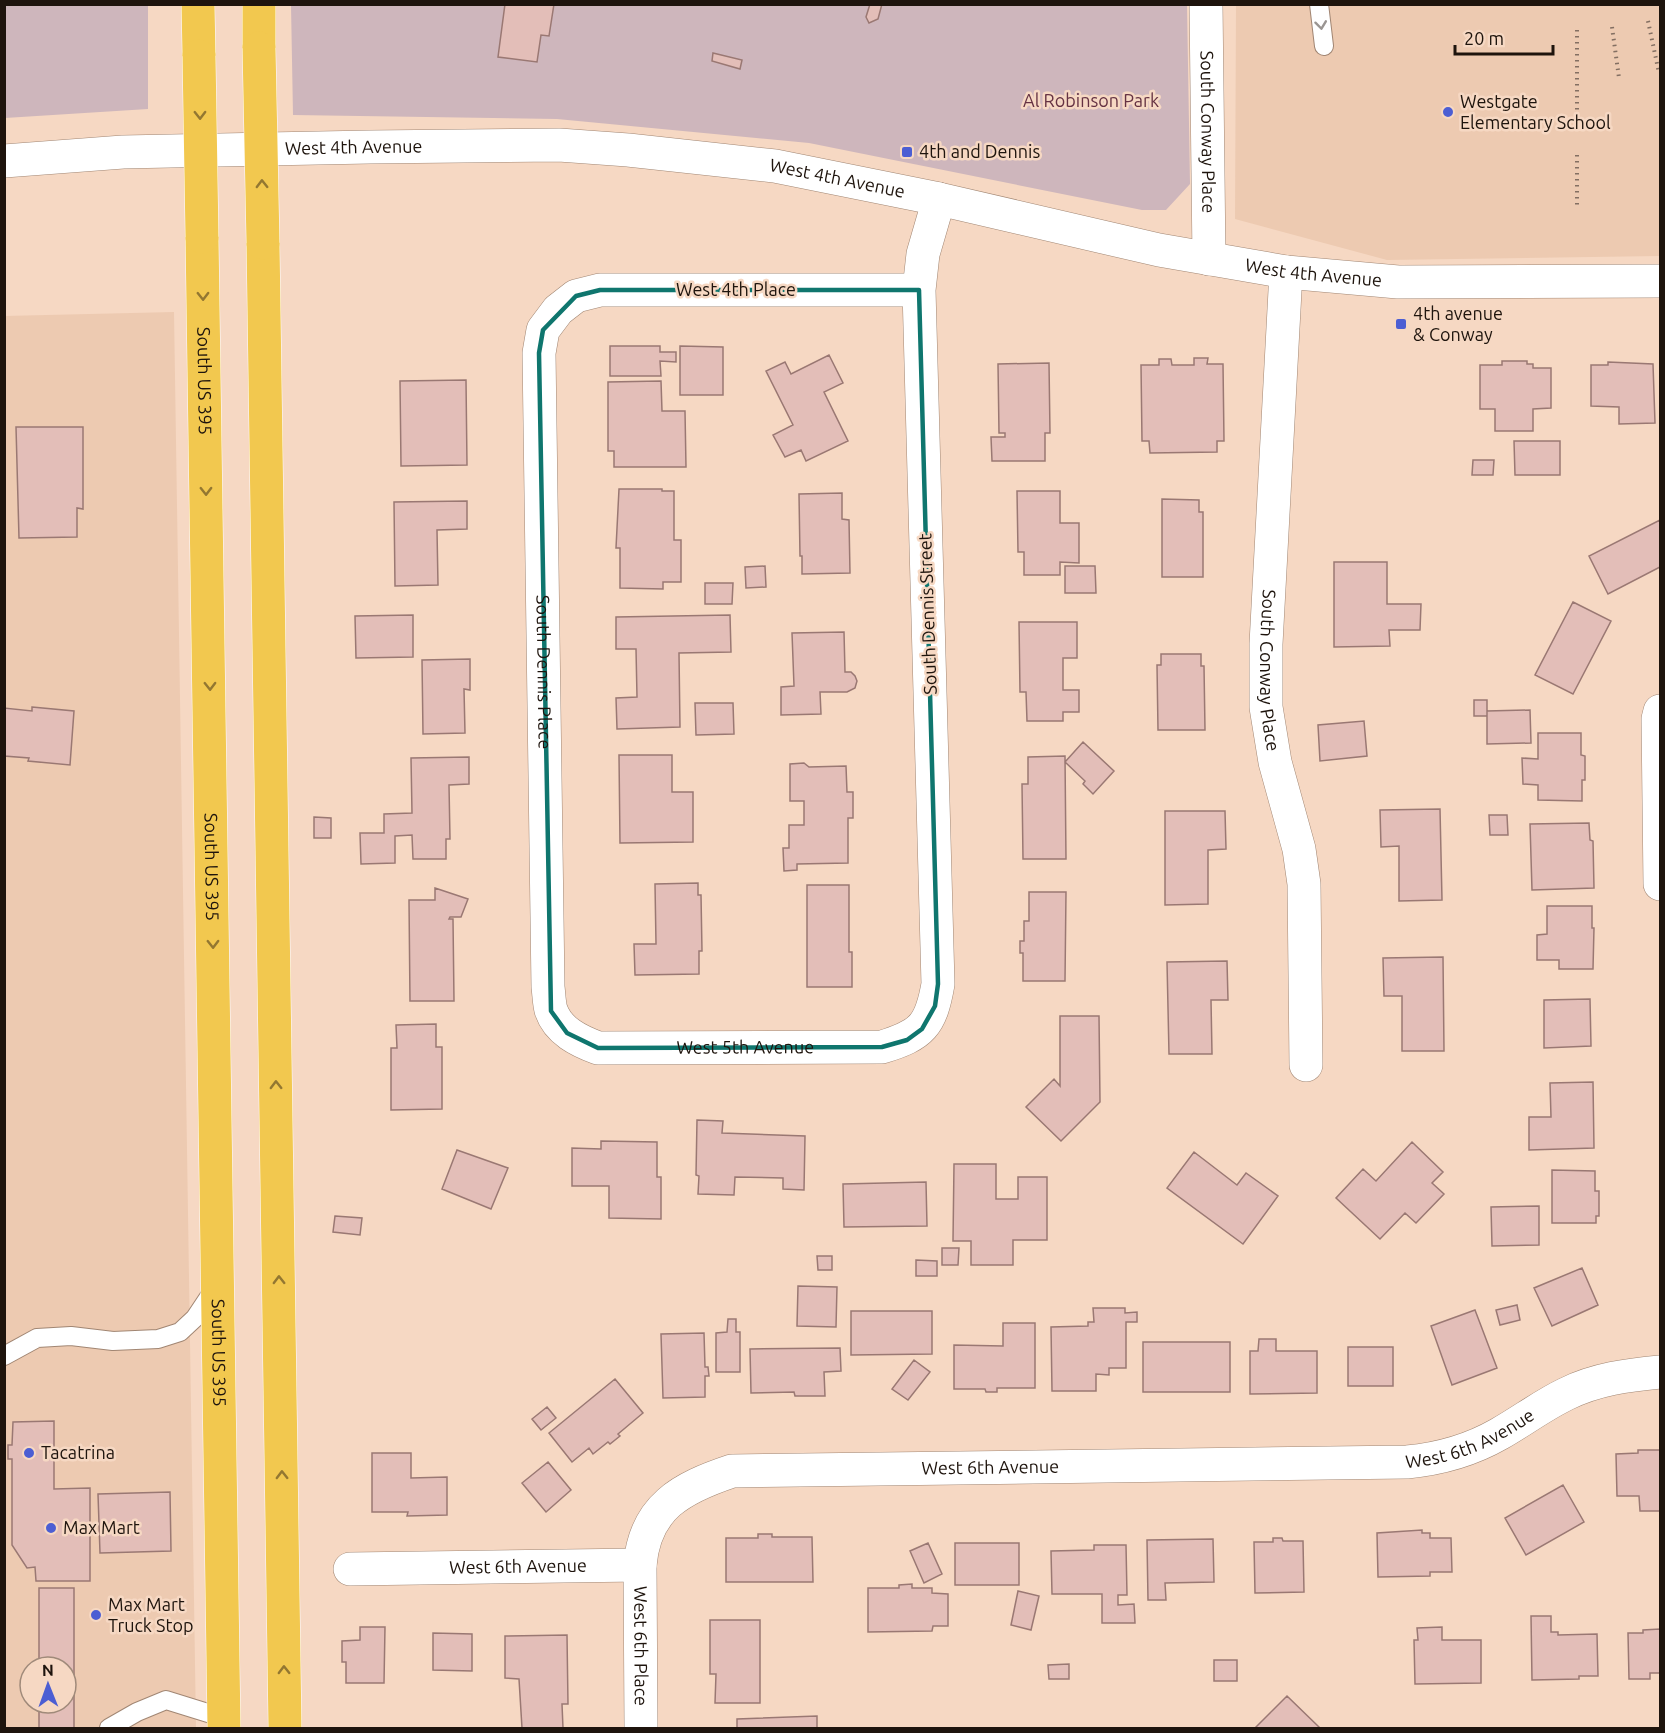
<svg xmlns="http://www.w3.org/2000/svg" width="1665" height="1733" font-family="Ubuntu,sans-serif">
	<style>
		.built { fill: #edcab1; fill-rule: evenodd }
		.green { fill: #ceb6bc }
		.building { fill: #e3beb8; stroke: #9a7873; stroke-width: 1.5 }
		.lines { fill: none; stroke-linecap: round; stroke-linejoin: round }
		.service-casing { stroke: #a18673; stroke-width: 20 }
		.minor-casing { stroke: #a18673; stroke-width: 34 }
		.tertiary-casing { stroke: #a18673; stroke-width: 34 }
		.trunk-casing { stroke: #fff; stroke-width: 34 }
		.path { stroke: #836f62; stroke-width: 4; stroke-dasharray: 1.5 4.5; stroke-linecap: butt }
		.service { stroke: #fff; stroke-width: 18 }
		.minor { stroke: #fff; stroke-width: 33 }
		.tertiary { stroke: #fff; stroke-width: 33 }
		.trunk { stroke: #f2c84f; stroke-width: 33 }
		.trunk-bridge-casing { stroke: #fff; stroke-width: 34; stroke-linecap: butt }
		.trunk-bridge { stroke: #f2c84f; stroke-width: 33 }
		.oneway { stroke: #9a9592 }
		.oneway2 { stroke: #937731 }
		.marked { fill: none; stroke: #0f766e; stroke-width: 4.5; stroke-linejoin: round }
		.poi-dot { fill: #4c5ed3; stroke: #f6d8c3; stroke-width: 2 }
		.labels { text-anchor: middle; stroke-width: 5; stroke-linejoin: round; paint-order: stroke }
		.park-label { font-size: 18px; fill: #653243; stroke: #f6d8c3 }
		.poi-label { font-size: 18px; fill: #1e140d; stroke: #f6d8c3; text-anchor: start }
		.street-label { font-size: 18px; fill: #1e140d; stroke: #f6d8c3 }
	</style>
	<rect width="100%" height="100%" fill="#f6d8c3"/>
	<path class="built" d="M 1236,5 L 1660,5 L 1660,256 L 1387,260 L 1235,219 Z
		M 174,312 L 196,1728 L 5,1728 L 4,316 ZM 30,1667 L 66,1667 L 66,1703 L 30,1703 Z"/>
	<path class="green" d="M 5,4 L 148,5 L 148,109 L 5,118 Z
		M 291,5 L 1187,5 L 1190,184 L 1166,210 L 1142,210 L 809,143 L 557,119 L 293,115 Z"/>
	<path class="building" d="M 505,4 L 554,4 L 549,36 L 541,35 L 537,62 L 498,57 Z
		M 870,4 L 882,4 L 878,19 L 869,23 L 866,17 Z
		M 713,53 L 742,60 L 740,69 L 712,61 Z
		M 610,346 L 660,346 L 660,352 L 676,352 L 676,362 L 660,361 L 661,376 L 610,376 Z
		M 680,346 L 723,347 L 723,395 L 680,395 Z
		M 829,355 L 843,383 L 824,392 L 848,441 L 806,461 L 801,450 L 785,457 L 773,435 L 793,425 L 766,371 L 785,362 L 791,374 Z
		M 1194,358 L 1208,358 L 1207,364 L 1223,364 L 1224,441 L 1217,441 L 1217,452 L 1150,453 L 1149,441 L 1142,441 L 1141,365 L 1159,365 L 1159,359 L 1171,359 L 1172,365 L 1194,365 Z
		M 1502,361 L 1527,361 L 1527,364 L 1533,364 L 1533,368 L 1551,368 L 1551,408 L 1533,409 L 1533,431 L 1495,431 L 1495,409 L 1480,409 L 1480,365 L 1502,365 Z
		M 1608,362 L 1653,364 L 1655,423 L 1619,424 L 1619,407 L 1591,406 L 1591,365 L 1608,365 Z
		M 1049,363 L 1050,433 L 1045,433 L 1045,461 L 992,461 L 991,437 L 1005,437 L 1005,433 L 999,433 L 998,364 Z
		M 466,380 L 467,465 L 401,466 L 400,381 Z
		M 661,381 L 662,411 L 685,411 L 686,467 L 614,467 L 614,451 L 608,451 L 608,382 Z
		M 16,427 L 83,427 L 83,509 L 77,508 L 77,537 L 19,538 Z
		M 1514,441 L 1560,441 L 1560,475 L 1515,475 Z
		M 1473,460 L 1494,460 L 1493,475 L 1472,475 Z
		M 619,489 L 662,489 L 662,491 L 674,491 L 674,540 L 681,540 L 681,582 L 663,582 L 663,589 L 620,588 L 620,548 L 616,548 Z
		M 1017,491 L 1060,491 L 1060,523 L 1079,523 L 1079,563 L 1060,562 L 1060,575 L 1024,575 L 1024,552 L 1018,552 Z
		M 842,493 L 842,519 L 849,520 L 850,573 L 802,574 L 802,556 L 800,556 L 799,494 Z
		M 1162,499 L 1199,500 L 1199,512 L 1203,512 L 1203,577 L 1162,577 Z
		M 467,501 L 467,529 L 437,530 L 438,585 L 395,586 L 394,502 Z
		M 1660,520 L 1660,567 L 1608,594 L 1589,556 Z
		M 1334,562 L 1387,562 L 1387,604 L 1421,604 L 1420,630 L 1389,630 L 1390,646 L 1334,647 Z
		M 765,566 L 766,587 L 746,588 L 745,567 Z
		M 1065,566 L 1095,566 L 1096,593 L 1065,593 Z
		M 705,583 L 733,583 L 732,604 L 705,604 Z
		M 1573,602 L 1611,621 L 1573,694 L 1535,675 Z
		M 413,615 L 413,657 L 356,658 L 355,616 Z
		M 730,615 L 731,652 L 679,653 L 680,727 L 617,729 L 616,698 L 637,697 L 636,649 L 616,649 L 616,617 Z
		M 1019,622 L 1077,622 L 1077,658 L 1063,658 L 1063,690 L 1079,690 L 1079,712 L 1063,712 L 1063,721 L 1027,721 L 1026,692 L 1020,692 Z
		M 844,632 L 845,672 L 851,672 L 855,676 L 857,681 L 855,688 L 847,692 L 820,692 L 821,714 L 781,715 L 781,687 L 794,686 L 792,633 Z
		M 1161,654 L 1201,654 L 1201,666 L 1204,666 L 1205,730 L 1158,730 L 1157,665 L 1161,665 Z
		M 470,659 L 470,690 L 464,689 L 465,733 L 423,734 L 422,660 Z
		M 1474,700 L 1487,700 L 1487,716 L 1474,716 Z
		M 695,703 L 733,703 L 734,734 L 696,735 Z
		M 32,707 L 74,711 L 70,765 L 28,761 L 29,758 L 4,756 L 4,708 L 32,711 Z
		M 1530,710 L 1531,743 L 1487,744 L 1487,711 Z
		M 1364,721 L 1367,756 L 1320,761 L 1318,725 Z
		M 1538,733 L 1581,733 L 1581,755 L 1585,756 L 1585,780 L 1582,780 L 1582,801 L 1538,800 L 1538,785 L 1523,784 L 1522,758 L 1538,759 Z
		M 1083,742 L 1114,771 L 1093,794 L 1083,784 L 1085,781 L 1065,762 Z
		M 619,755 L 672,755 L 672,792 L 693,792 L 693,842 L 620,843 Z
		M 1065,756 L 1066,859 L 1023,859 L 1022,784 L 1028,784 L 1028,757 Z
		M 469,757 L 469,784 L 449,785 L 450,839 L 446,839 L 446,859 L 413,859 L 412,835 L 395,836 L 395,863 L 361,864 L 360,833 L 384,833 L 384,814 L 412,813 L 411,758 Z
		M 804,763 L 809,767 L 846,766 L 847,792 L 853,792 L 853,818 L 848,818 L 848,863 L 797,864 L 797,870 L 784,871 L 783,848 L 789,848 L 789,825 L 804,825 L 804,801 L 790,801 L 790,764 Z
		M 1440,809 L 1442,900 L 1399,901 L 1399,846 L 1381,847 L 1380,810 Z
		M 1165,811 L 1225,811 L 1226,849 L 1208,850 L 1208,904 L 1165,905 Z
		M 1489,815 L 1507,815 L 1508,835 L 1490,835 Z
		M 314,817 L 331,818 L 331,838 L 314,838 Z
		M 1589,823 L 1590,840 L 1593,841 L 1594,888 L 1532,890 L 1530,824 Z
		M 698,883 L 698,895 L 701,895 L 702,951 L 699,951 L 699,974 L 635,975 L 634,944 L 656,944 L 655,884 Z
		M 807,885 L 849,885 L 849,952 L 852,952 L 852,987 L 807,987 Z
		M 435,888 L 468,899 L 461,917 L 450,917 L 449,919 L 453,919 L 454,1001 L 410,1001 L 409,900 L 435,900 Z
		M 1029,892 L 1066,892 L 1065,981 L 1023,981 L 1023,953 L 1020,953 L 1020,941 L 1024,941 L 1024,921 L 1029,921 Z
		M 1547,906 L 1592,906 L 1592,928 L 1594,928 L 1593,969 L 1559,969 L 1559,960 L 1537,960 L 1537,935 L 1547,934 Z
		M 1443,957 L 1444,1051 L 1402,1051 L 1402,996 L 1384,996 L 1383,958 Z
		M 1227,961 L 1228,1000 L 1211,1000 L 1212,1054 L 1169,1054 L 1167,962 Z
		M 1590,999 L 1591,1046 L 1544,1048 L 1544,1000 Z
		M 1060,1016 L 1099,1016 L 1100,1102 L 1061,1141 L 1026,1107 L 1054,1079 L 1060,1086 Z
		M 436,1024 L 436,1047 L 442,1047 L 442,1109 L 391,1110 L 391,1048 L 397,1048 L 396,1025 Z
		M 1593,1082 L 1594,1148 L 1529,1150 L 1529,1117 L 1551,1117 L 1550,1083 Z
		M 697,1120 L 723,1121 L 722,1133 L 805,1136 L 804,1190 L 783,1189 L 783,1178 L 735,1177 L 734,1195 L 698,1194 L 699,1176 L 696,1175 Z
		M 601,1141 L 657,1142 L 657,1177 L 661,1177 L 661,1219 L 609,1218 L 609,1186 L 572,1186 L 572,1148 L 601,1149 Z
		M 1412,1142 L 1443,1172 L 1432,1183 L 1444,1194 L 1416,1223 L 1405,1213 L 1380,1239 L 1336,1198 L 1363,1169 L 1376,1181 Z
		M 457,1150 L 508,1168 L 491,1209 L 442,1189 Z
		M 1194,1152 L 1237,1185 L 1246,1173 L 1278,1196 L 1243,1244 L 1167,1188 Z
		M 954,1164 L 996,1164 L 996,1199 L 1018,1199 L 1018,1177 L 1047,1177 L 1047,1240 L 1013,1240 L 1013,1265 L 971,1265 L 971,1241 L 953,1241 Z
		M 1552,1170 L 1595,1171 L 1595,1191 L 1599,1191 L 1599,1216 L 1596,1216 L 1596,1223 L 1552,1223 Z
		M 926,1182 L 927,1226 L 844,1227 L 843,1184 Z
		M 1539,1206 L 1539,1245 L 1492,1246 L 1491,1207 Z
		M 335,1216 L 362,1218 L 360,1235 L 333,1232 Z
		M 942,1248 L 959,1248 L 958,1265 L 942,1265 Z
		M 817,1256 L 832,1256 L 832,1270 L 818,1270 Z
		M 916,1260 L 937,1261 L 937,1276 L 916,1276 Z
		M 1582,1268 L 1598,1305 L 1552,1326 L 1534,1288 Z
		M 798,1286 L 837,1287 L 836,1327 L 797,1326 Z
		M 1517,1305 L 1520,1320 L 1500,1325 L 1496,1310 Z
		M 1093,1308 L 1125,1308 L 1125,1313 L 1137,1312 L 1137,1322 L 1126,1322 L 1126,1368 L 1109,1368 L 1109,1375 L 1096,1374 L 1096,1391 L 1052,1391 L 1051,1327 L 1088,1326 L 1088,1322 L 1094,1322 Z
		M 1475,1310 L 1497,1368 L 1452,1385 L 1431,1326 Z
		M 851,1311 L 932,1311 L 932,1354 L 851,1355 Z
		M 728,1319 L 736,1319 L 736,1332 L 740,1332 L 740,1372 L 716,1372 L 716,1333 L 727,1332 Z
		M 1003,1323 L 1035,1323 L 1035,1388 L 997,1388 L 997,1392 L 986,1392 L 985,1389 L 954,1389 L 954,1345 L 1003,1346 Z
		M 704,1333 L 705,1367 L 708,1367 L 709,1376 L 705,1376 L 705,1397 L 663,1398 L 661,1334 Z
		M 1259,1339 L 1276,1339 L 1276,1351 L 1317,1351 L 1317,1393 L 1250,1394 L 1250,1351 L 1258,1351 Z
		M 1143,1342 L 1230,1342 L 1230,1392 L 1143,1392 Z
		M 1348,1347 L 1393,1347 L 1393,1386 L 1348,1386 Z
		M 840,1348 L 841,1371 L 824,1372 L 825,1396 L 795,1396 L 794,1392 L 751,1393 L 750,1349 Z
		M 914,1360 L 930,1372 L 908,1400 L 892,1389 Z
		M 615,1379 L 643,1413 L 618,1434 L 620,1436 L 610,1444 L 608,1442 L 593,1454 L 589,1448 L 572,1462 L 549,1433 Z
		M 547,1407 L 556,1418 L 541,1430 L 532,1419 Z
		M 54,1421 L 54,1489 L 90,1488 L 90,1581 L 36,1581 L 35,1567 L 27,1568 L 12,1545 L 12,1459 L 8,1459 L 8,1445 L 12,1445 L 13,1422 Z
		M 1638,1450 L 1660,1450 L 1660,1511 L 1640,1511 L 1639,1496 L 1617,1496 L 1616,1454 L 1638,1453 Z
		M 372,1453 L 411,1453 L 411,1478 L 447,1477 L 447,1515 L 407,1516 L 408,1512 L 372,1512 Z
		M 548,1462 L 571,1490 L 546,1512 L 522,1483 Z
		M 1563,1485 L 1584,1522 L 1526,1555 L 1505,1518 Z
		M 170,1492 L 171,1551 L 100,1553 L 98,1494 Z
		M 1422,1530 L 1422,1533 L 1430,1533 L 1430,1538 L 1451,1538 L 1452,1572 L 1430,1572 L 1430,1576 L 1378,1577 L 1377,1533 Z
		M 758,1534 L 772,1534 L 772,1537 L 812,1537 L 813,1582 L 726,1582 L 726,1538 L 758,1538 Z
		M 1273,1538 L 1282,1538 L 1283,1541 L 1303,1541 L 1304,1592 L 1255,1593 L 1254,1542 L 1273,1542 Z
		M 1213,1539 L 1214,1582 L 1165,1583 L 1166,1600 L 1148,1600 L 1147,1540 Z
		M 928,1543 L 942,1574 L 924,1583 L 910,1551 Z
		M 955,1543 L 1019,1543 L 1019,1585 L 955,1585 Z
		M 1094,1545 L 1126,1545 L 1127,1595 L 1118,1595 L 1118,1605 L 1134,1604 L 1135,1623 L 1102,1623 L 1102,1594 L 1052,1594 L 1051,1551 L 1094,1550 Z
		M 912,1584 L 912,1588 L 932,1588 L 932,1593 L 948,1594 L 948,1626 L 933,1626 L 932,1631 L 868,1632 L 868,1588 L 899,1588 L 899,1585 Z
		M 39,1588 L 74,1588 L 74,1728 L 39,1728 L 39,1703 L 66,1703 L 66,1667 L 39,1667 Z
		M 1018,1591 L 1039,1596 L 1031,1630 L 1011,1625 Z
		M 1531,1616 L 1551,1616 L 1551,1632 L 1558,1632 L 1558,1635 L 1597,1634 L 1598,1676 L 1579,1676 L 1579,1679 L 1532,1680 Z
		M 710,1620 L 760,1620 L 760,1703 L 715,1703 L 716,1674 L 710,1674 Z
		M 360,1627 L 385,1627 L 384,1683 L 346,1683 L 346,1662 L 342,1662 L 342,1641 L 360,1640 Z
		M 1442,1627 L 1442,1640 L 1481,1640 L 1481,1683 L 1415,1684 L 1414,1640 L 1418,1640 L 1417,1628 Z
		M 1660,1629 L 1660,1673 L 1650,1673 L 1650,1679 L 1629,1679 L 1628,1633 L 1643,1633 L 1643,1630 Z
		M 433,1633 L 472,1634 L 472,1671 L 433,1670 Z
		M 567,1635 L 568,1704 L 562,1704 L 563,1728 L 522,1728 L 519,1679 L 505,1678 L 505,1636 Z
		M 1214,1660 L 1237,1660 L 1237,1681 L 1214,1681 Z
		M 1069,1664 L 1069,1679 L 1049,1679 L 1048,1665 Z
		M 1287,1696 L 1320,1728 L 1255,1728 Z
		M 817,1716 L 817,1728 L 737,1728 L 737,1719 Z"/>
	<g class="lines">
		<g class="service-casing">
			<path id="service" d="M 1319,4 L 1324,46
				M 4,1356 L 37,1338 L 71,1336 L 113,1341 L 158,1339 L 180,1332 L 195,1318 L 215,1288
				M 109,1728 L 137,1712 L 166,1700 L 224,1718"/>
		</g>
		<g class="minor-casing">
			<g id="minor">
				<path id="s1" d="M 1286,272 L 1266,644 L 1266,707 L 1275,762 L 1299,849 L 1304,884 L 1306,1065"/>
				<path id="s2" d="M 919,290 L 600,290 L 576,296 L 558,310 L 543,330 L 539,353 L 548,987 C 549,994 549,1003 551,1010 C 558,1031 579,1041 598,1048 L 882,1047 C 922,1035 931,1025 938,984 L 919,290 L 923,254 L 939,199"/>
				<path d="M 1660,711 L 1658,719 L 1660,884"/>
				<path id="s3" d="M 640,1565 L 641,1728"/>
				<path id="s4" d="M 350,1569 L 640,1565 C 645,1507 681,1488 732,1471 L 1407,1462 C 1439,1459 1471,1450 1499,1434 C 1522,1421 1543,1405 1566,1394 C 1596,1379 1628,1375 1660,1372"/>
			</g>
		</g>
		<g class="tertiary-casing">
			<g id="tertiary">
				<path id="s5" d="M 1206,4 L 1209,259"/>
				<path id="s6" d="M 4,161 L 123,152 L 370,147 L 559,145 L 628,150 L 775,166 L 939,199 L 1159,250 L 1286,272 L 1398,282 L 1660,281"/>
			</g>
		</g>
		<g class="trunk-casing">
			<g id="trunk">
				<path d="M 198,4 L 199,56"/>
				<path d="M 259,4 L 259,48"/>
				<path id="s7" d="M 202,237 L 224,1728"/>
				<path d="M 263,243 L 285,1728"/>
			</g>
		</g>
		<path class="path" d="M 1648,21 L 1659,73
			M 1612,27 L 1619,78
			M 1577,30 L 1577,129
			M 1577,155 L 1577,205"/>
		<use href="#service" class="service"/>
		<use href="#minor" class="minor"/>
		<use href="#tertiary" class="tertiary"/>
		<use href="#trunk" class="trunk"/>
		<g class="trunk-bridge-casing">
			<path id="trunk-bridge" d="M 259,48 L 263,243
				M 199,56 L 202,237"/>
		</g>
		<use href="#trunk-bridge" class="trunk-bridge"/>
	</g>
	<defs><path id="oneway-chevron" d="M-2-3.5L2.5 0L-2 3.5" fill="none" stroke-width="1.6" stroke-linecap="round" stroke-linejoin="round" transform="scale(1.5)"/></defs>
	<use class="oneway" href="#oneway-chevron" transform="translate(1321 25) rotate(83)"/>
	<g class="oneway2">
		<use href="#oneway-chevron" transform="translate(200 115) rotate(89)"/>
		<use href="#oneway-chevron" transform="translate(262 184) rotate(-91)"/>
		<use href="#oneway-chevron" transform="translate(203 296) rotate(89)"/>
		<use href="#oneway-chevron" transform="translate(206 491) rotate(89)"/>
		<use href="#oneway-chevron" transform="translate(210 686) rotate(89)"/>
		<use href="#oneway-chevron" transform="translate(213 944) rotate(89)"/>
		<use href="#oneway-chevron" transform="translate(276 1085) rotate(-91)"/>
		<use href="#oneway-chevron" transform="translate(279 1280) rotate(-91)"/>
		<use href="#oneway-chevron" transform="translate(282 1475) rotate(-91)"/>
		<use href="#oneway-chevron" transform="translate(284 1670) rotate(-91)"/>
	</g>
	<path class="marked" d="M 600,290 L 919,290 L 938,984 L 935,1006 L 922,1029 L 907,1040 L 882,1047 L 598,1048 L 567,1033 L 551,1011 L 539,353 L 543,330 L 576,296 Z"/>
	<g class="poi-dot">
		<circle cx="1448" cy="112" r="6"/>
		<rect x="901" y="146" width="12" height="12" rx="3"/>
		<rect x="1395" y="318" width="12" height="12" rx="3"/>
		<circle cx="29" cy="1453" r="6"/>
		<circle cx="51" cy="1528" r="6"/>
		<circle cx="96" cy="1615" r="6"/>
	</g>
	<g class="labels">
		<g class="park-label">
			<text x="1091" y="107">Al Robinson Park</text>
		</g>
		<g class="poi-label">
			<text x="1460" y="108">Westgate<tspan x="1460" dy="21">Elementary School</tspan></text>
			<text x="919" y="158">4th and Dennis</text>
			<text x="1413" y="320">4th avenue<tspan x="1413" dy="21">&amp; Conway</tspan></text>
			<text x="41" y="1459">Tacatrina</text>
			<text x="63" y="1534">Max Mart</text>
			<text x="108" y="1611">Max Mart<tspan x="108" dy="21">Truck Stop</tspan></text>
		</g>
		<g class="street-label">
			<text dy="6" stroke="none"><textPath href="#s5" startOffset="128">South Conway Place</textPath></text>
			<text dy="6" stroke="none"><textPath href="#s6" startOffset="350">West 4th Avenue</textPath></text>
			<text dy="6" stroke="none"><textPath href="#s6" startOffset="836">West 4th Avenue</textPath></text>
			<text dy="6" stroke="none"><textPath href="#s6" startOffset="1322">West 4th Avenue</textPath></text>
			<text x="736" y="296">West 4th Place</text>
			<text dy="6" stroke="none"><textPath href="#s7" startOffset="144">South US 395</textPath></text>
			<text transform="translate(928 614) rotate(-92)" y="6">South Dennis Street</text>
			<text dy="6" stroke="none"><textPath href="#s1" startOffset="399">South Conway Place</textPath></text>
			<text dy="6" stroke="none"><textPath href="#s2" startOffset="734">South Dennis Place</textPath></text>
			<text dy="6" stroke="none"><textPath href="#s7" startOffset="630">South US 395</textPath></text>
			<text dy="6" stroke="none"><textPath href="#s2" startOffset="1282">West 5th Avenue</textPath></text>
			<text dy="6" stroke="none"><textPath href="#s7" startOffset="1116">South US 395</textPath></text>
			<text dy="6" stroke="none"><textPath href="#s4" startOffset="1174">West 6th Avenue</textPath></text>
			<text dy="6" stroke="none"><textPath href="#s4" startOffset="690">West 6th Avenue</textPath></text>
			<text dy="6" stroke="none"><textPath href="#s4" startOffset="168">West 6th Avenue</textPath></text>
			<text dy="6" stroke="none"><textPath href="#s3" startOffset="81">West 6th Place</textPath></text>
		</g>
	</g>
	<rect width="1665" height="1733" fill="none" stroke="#1e140d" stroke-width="12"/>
	<g transform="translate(48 1685) rotate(359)"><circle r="28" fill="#f6d8c3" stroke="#a08a7a" stroke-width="1.5"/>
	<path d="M0-4.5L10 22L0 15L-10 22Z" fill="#4c5ed3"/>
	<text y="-9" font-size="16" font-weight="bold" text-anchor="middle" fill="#1e140d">N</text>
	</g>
	<path d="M1455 45v9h98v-9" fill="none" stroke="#1e140d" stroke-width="3"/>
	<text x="1464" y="45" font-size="18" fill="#1e140d" stroke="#f6d8c3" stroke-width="4.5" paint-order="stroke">20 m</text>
</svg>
